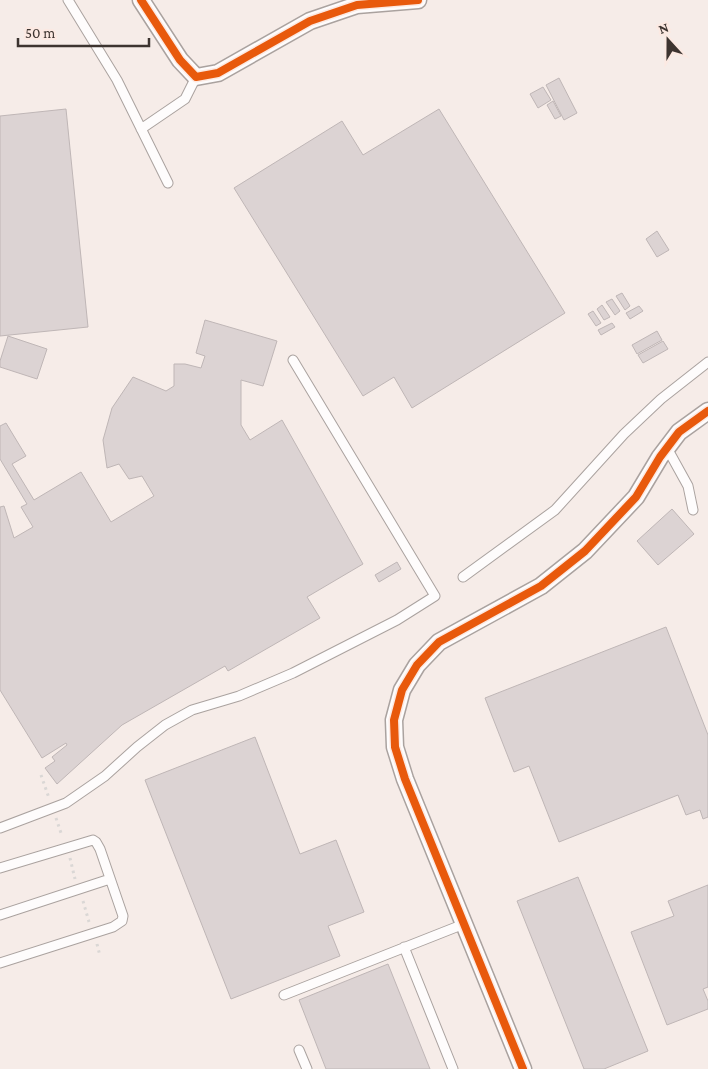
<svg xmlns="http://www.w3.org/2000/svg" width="708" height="1069" font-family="'Crimson Pro',serif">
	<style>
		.building { fill: #dcd3d3; stroke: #bfb6b6 }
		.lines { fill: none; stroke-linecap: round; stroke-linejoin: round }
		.lane-casing { stroke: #aaa29f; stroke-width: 11 }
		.street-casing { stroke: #aaa29f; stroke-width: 19 }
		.path { stroke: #dad7d5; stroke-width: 3; stroke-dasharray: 2.5 4; stroke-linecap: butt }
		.lane { stroke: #fefcfc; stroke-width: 9 }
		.street { stroke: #fefcfc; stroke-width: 16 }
		.cycleway-casing { stroke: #fce9e2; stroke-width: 11 }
		.cycleway { stroke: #e8590c; stroke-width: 8 }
	</style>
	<rect width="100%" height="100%" fill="#f6ece8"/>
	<path class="building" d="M 559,78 L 577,113 L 564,120 L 546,85 Z
		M 543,87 L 551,100 L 538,108 L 530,94 Z
		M 553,101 L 561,116 L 555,119 L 547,105 Z
		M 66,109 L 88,327 L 0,336 L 0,116 Z
		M 439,109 L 565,313 L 412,408 L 394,377 L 363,396 L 234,188 L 342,121 L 363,155 Z
		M 657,231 L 669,250 L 657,257 L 646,239 Z
		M 622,293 L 630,306 L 625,310 L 616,296 Z
		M 612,299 L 620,311 L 615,315 L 606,302 Z
		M 602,305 L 610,317 L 604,320 L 597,309 Z
		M 639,306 L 643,311 L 630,319 L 626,313 Z
		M 593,311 L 601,323 L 596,326 L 588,314 Z
		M 205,320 L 277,341 L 263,386 L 241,380 L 241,425 L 250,440 L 282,420 L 363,564 L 307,597 L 320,618 L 228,671 L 225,666 L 122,725 L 57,784 L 45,768 L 55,761 L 52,757 L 67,745 L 66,743 L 42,758 L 0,690 L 0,507 L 4,506 L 14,538 L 33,527 L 21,507 L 27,504 L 0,459 L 0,426 L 6,423 L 26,456 L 12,464 L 34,500 L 81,472 L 111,522 L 154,496 L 142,476 L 129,479 L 119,464 L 107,468 L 103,440 L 112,408 L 133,377 L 166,391 L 174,386 L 174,364 L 185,364 L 201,368 L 205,356 L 196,353 Z
		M 612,323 L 615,327 L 601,335 L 598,330 Z
		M 657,331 L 662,340 L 637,354 L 632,345 Z
		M 8,336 L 47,349 L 37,379 L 0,367 L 0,361 Z
		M 663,341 L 668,349 L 643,363 L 638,355 Z
		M 672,509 L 694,534 L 658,565 L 637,541 Z
		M 397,562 L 401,569 L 379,582 L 375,575 Z
		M 666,627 L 708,735 L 708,817 L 703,819 L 700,810 L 686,815 L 678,795 L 559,842 L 529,766 L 514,772 L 485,698 Z
		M 255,737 L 300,854 L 336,840 L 364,912 L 328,926 L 340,956 L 231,999 L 145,780 Z
		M 578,877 L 648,1051 L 604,1069 L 584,1069 L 517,901 Z
		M 708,885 L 708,987 L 703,989 L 708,1001 L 708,1009 L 667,1025 L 631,932 L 674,916 L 668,901 Z
		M 388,964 L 430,1069 L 326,1069 L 299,1000 Z"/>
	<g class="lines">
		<g class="lane-casing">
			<path id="lane" d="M 68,0 L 117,80 L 168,183
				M 141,129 L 185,99 L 196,77
				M 667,448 L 688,486 L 693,510
				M 463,577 L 555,510 L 624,434 L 661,399 L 708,362
				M 0,828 L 66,803 L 105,776 L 137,747 L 165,725 L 192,710 L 239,696 L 293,673 L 397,620 L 435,596 L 293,360
				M 0,868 L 93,840 L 96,842 L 100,849 L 123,916 L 122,921 L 113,927 L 0,963
				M 0,915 L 110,879
				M 404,947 L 453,1069
				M 284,995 L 464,924
				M 299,1050 L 307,1069"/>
		</g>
		<g class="street-casing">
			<path id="street" d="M 141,0 L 180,60 L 196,77 L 218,73 L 310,21 L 357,5 L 418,0
				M 523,1069 L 405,779 L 395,747 L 394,720 L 402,690 L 417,665 L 439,642 L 541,586 L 585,551 L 636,497 L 660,457 L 679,432 L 708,411"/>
		</g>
		<path class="path" d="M 41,775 L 49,798
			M 56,818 L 62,836
			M 70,858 L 75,879
			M 83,901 L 89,922
			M 97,944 L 100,956"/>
		<use href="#lane" class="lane"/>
		<use href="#street" class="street"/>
		<g class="cycleway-casing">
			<path id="cycleway" d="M 141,0 L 180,60 L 196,77 L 218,73 L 310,21 L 357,5 L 418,0
				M 523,1069 L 405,779 L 395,747 L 394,720 L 402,690 L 417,665 L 439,642 L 541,586 L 585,551 L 636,497 L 660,457 L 679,432 L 708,411"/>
		</g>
		<use href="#cycleway" class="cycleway"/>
	</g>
	<g transform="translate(668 40) rotate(339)" stroke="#fce9e2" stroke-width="4" paint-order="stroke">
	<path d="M0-4L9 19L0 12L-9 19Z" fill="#3d3430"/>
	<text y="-8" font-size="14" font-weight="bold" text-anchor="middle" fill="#3d3430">N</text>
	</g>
	<path d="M18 38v8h131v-8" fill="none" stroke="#3d3430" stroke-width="2.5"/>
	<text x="25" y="38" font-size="15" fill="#3d3430" stroke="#fce9e2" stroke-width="4" paint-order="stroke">50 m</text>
</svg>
